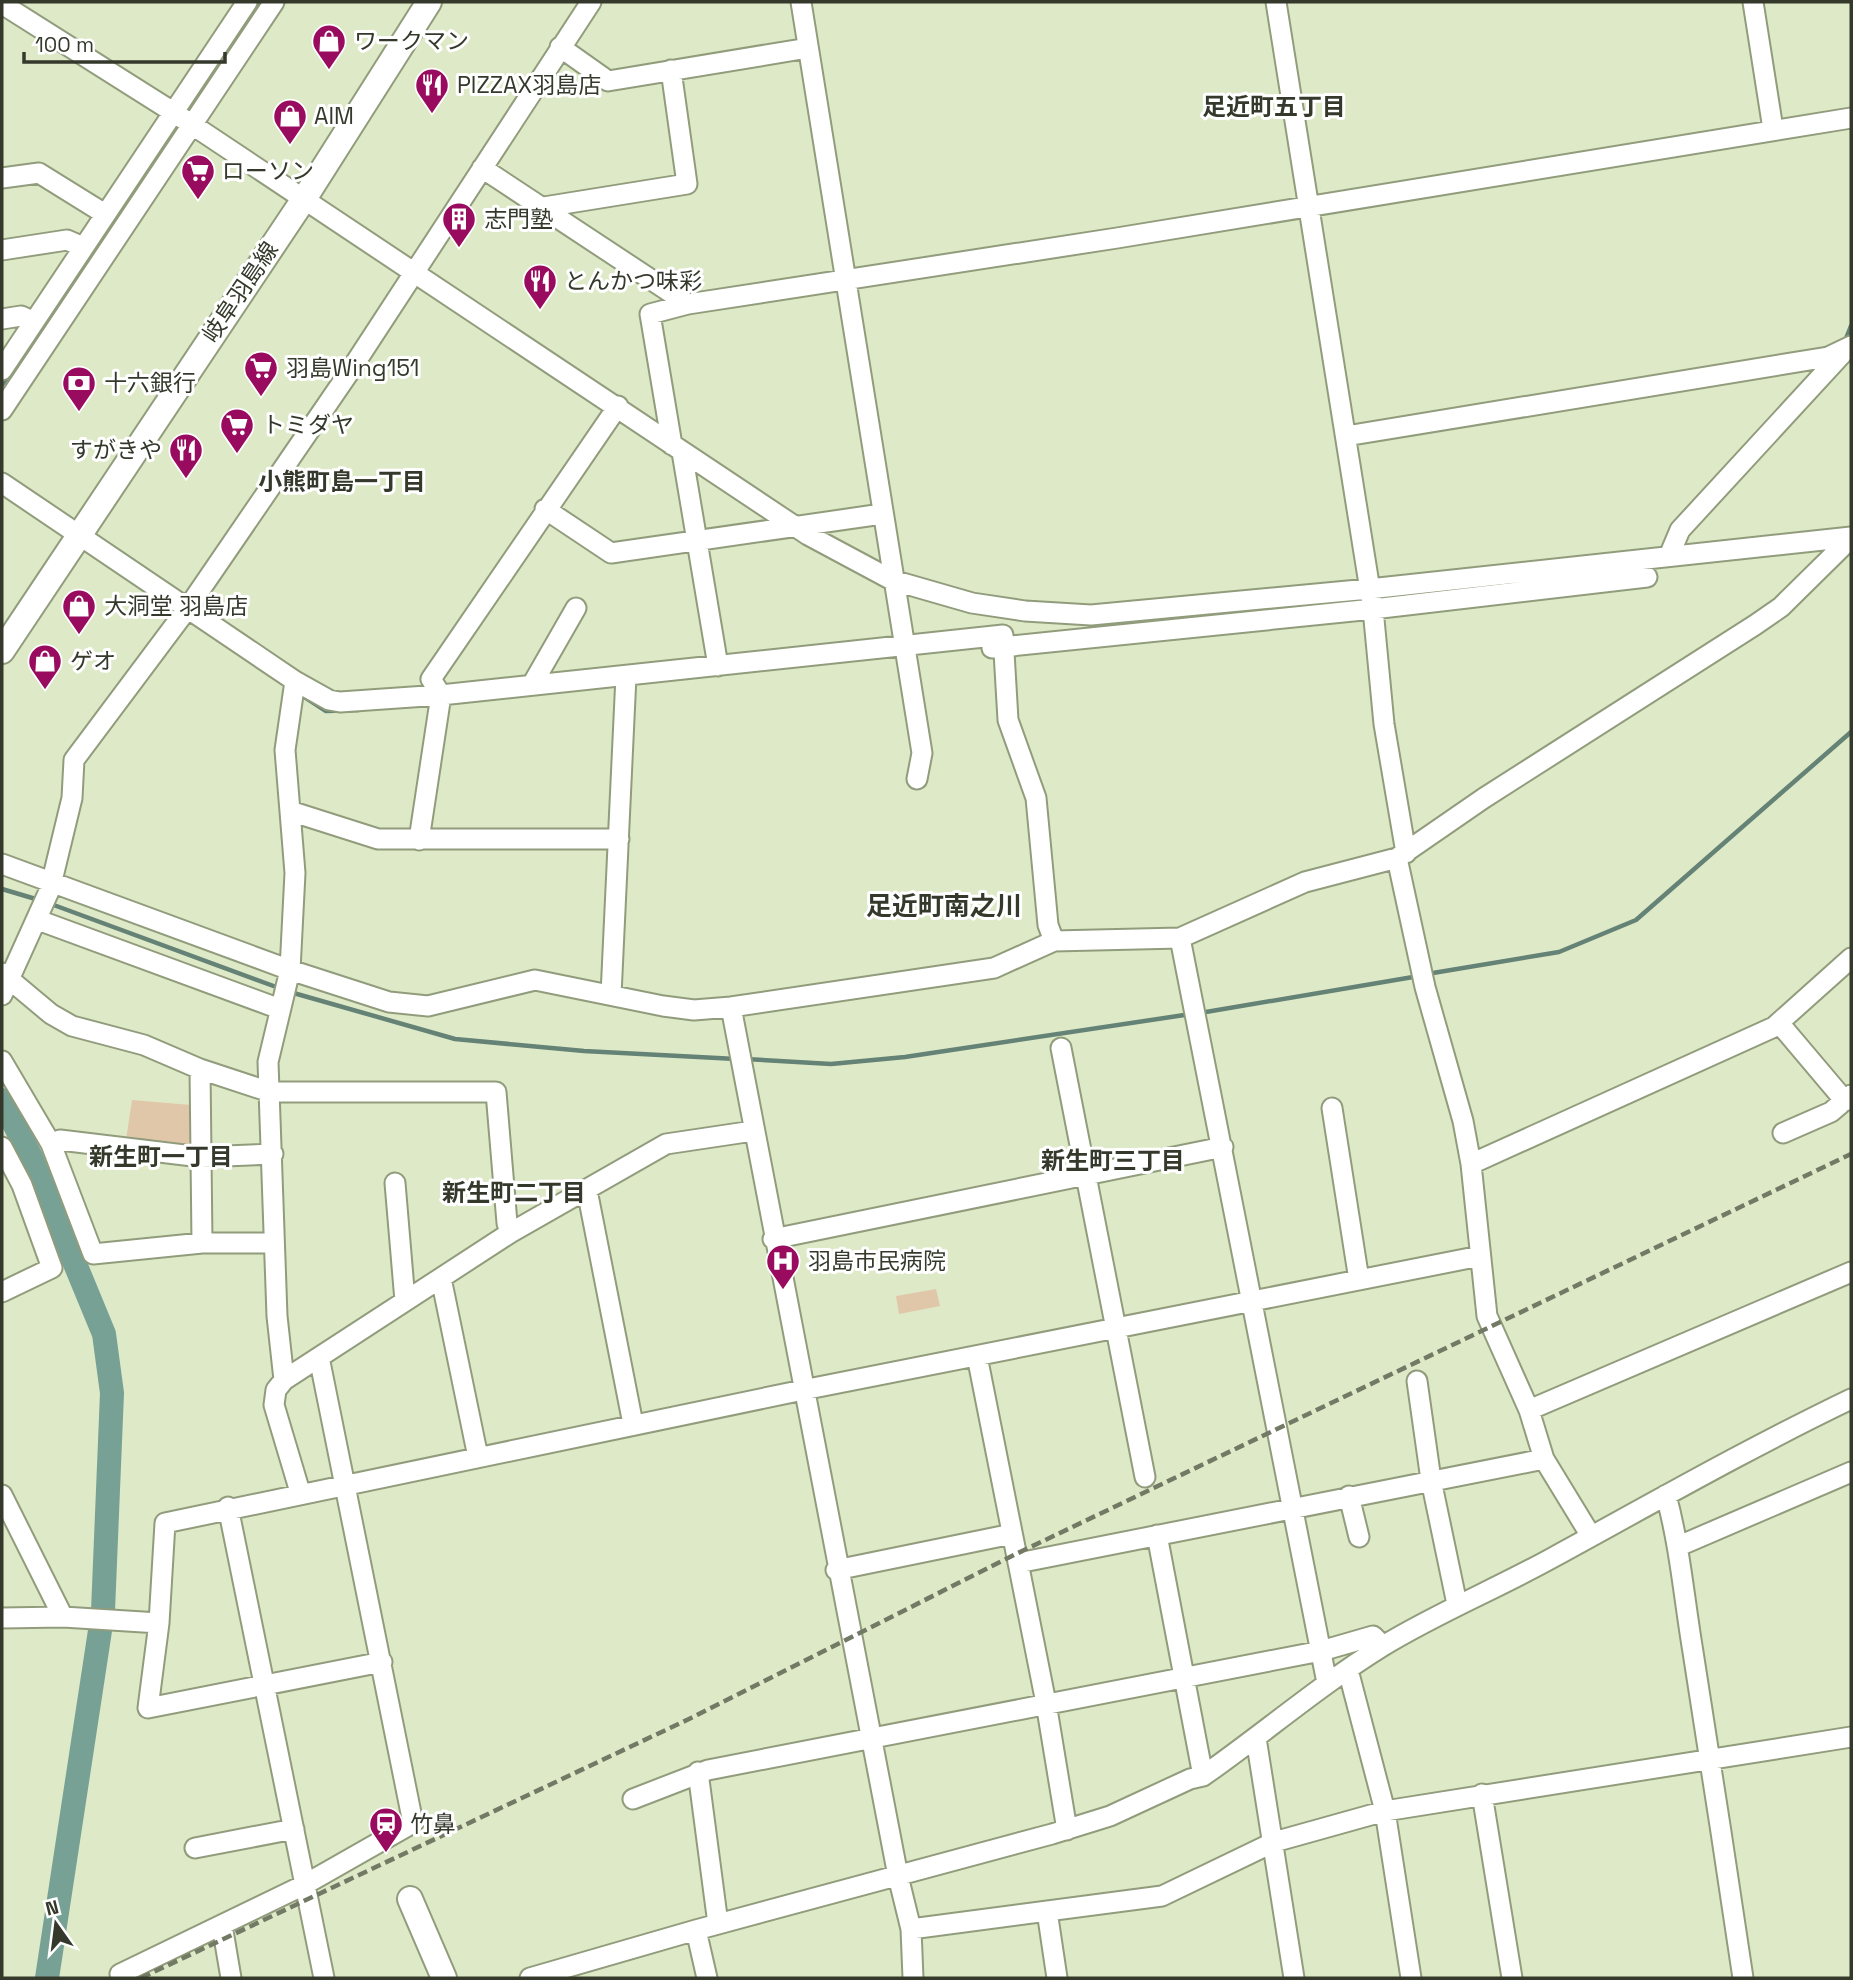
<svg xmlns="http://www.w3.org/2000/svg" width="1853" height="1980" font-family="'Space Grotesk','Noto Sans JP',sans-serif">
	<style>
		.green { fill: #e1c7aa }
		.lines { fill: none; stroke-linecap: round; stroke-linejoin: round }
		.stream { stroke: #648275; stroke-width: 4.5 }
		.river { stroke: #78a195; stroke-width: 24 }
		.minor-casing { stroke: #919c7c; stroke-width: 23 }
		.major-casing { stroke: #919c7c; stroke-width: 28 }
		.minor { stroke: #fff; stroke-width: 19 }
		.major { stroke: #fff; stroke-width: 24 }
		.rail { stroke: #727964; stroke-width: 4.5; stroke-dasharray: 10 5; stroke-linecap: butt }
		.labels { text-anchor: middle; stroke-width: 6; stroke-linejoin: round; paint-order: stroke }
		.poi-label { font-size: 23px; fill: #34392b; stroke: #fff; text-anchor: start }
		.street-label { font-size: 23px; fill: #34392b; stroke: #fff }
		.neighbourhood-label { font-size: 24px; font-weight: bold; fill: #34392b; stroke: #fff }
		.quarter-label { font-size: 26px; font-weight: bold; fill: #34392b; stroke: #fff }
	</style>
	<rect width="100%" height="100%" fill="#dee9c7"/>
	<path class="green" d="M 132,1100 L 191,1105 L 191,1146 L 126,1140 Z
		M 936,1289 L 940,1306 L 899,1314 L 896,1296 Z"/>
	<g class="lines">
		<path class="stream" d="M 185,115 L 261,2
			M 75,278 L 180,123
			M 1845,341 L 1851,326
			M 2,385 L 9,375
			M 303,696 L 326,711 L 359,710
			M 2,889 L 39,900
			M 51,904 L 279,988
			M 1427,974 L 1559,952 L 1636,920 L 1851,732
			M 290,992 L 455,1039 L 584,1051 L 736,1059
			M 1200,1013 L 1419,976
			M 745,1059 L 831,1064 L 905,1057 L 1191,1014"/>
		<path class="river" d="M 2,1100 L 31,1157 L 104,1334 L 112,1393 L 103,1611 L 47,1978"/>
		<g class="minor-casing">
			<path id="minor" d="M 801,2 L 922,753 L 917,779
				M 1276,2 L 1373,609 L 1384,724 L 1406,853
				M 1753,2 L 1773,129
				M 2,4 L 173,112 L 808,535 L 892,580 L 972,603 L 1025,611 L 1091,615 L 1369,589 L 1851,537
				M 560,47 L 608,81 L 808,48
				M 482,168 L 688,304
				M 2,178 L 39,173 L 105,214
				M 544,207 L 687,184 L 671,70
				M 2,250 L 67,240 L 83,247
				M 2,319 L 21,316 L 34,322
				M 2,370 L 247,2
				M 2,410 L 274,2
				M 1346,436 L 1828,357 L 1851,346
				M 672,445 L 650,314 L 688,304 L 1117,238 L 1851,118
				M 682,452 L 718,666
				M 2,483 L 295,681 L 329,700 L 340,702 L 441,695 L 1003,635 L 1008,720 L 1036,798 L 1048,925 L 1054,941
				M 545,509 L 611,553 L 882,514
				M 1669,556 L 1680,530 L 1842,354
				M 992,648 L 1373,609 L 1647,577
				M 295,681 L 285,750 L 295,873 L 290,970 L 268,1062 L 277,1316 L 284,1380 L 510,1233 L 666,1144 L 753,1131
				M 533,683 L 576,608
				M 290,811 L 378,839 L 619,839
				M 419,840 L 441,695 L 431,679 L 618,406
				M 1397,858 L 1425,987 L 1463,1121 L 1471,1164 L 1487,1316 L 1529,1410 L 1544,1459 L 1591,1536
				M 2,864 L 290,970 L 389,1002 L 428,1006 L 535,980 L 663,1006 L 694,1010 L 731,1007 L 994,968 L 1054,941 L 1180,938 L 1305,882 L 1397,858 L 1484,798 L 1755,625 L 1781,607 L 1851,538
				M 38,920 L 280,1009
				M 1180,938 L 1327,1683
				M 2,973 L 51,1014 L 72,1026 L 144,1045 L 200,1069 L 202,1243
				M 2,995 L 50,889 L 72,798 L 74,760 L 187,609 L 348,374 L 591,2
				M 611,995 L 626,676
				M 731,1007 L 898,1876 L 911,1929 L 913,1978
				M 1779,1023 L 1845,1101
				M 1061,1048 L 1145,1477
				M 2,1061 L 51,1144 L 93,1254 L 202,1243 L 274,1243
				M 200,1069 L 270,1092 L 496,1092 L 507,1223 L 510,1233
				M 1332,1108 L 1359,1280
				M 1783,1133 L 1831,1112 L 1851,1095
				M 51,1144 L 60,1140 L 201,1157 L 273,1154
				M 2,1147 L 22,1185 L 52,1268 L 2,1292
				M 1471,1164 L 1774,1027 L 1851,958
				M 395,1183 L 405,1301
				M 587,1190 L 633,1424
				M 773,1239 L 1223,1147
				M 441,1278 L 478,1457
				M 977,1356 L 1046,1703 L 1067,1830
				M 284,1380 L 276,1390 L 274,1405 L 300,1492
				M 1417,1381 L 1431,1480 L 1457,1604
				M 1529,1410 L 1851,1272
				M 2,1495 L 63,1617
				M 1666,1495 C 1680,1547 1684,1598 1693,1652 C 1710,1761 1727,1869 1743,1978
				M 1349,1496 L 1359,1537
				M 228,1507 L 324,1978
				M 1157,1535 L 1203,1776
				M 1679,1546 L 1851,1472
				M 1018,1563 L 1544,1459
				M 836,1570 L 1012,1534
				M 2,1618 L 63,1617 L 159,1623
				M 382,1662 L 148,1708 L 159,1623 L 165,1523 L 803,1390 L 1480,1256
				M 1348,1670 L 1385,1811 L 1411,1978
				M 1256,1738 L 1294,1978
				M 698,1772 L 718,1924
				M 1482,1794 L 1512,1978
				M 633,1799 L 708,1770 L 1321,1651 L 1373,1636 L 1383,1646
				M 195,1848 L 294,1829
				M 1047,1911 L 1057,1978
				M 222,1925 L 231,1978
				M 911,1929 L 1162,1896 L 1274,1842 L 1385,1811 L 1851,1737
				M 696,1930 L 707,1978
				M 120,1974 L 304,1885 L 413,1823 L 319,1357
				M 530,1978 L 696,1930 L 1052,1834 L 1110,1816 L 1190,1779 L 1203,1776 C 1263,1734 1320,1685 1383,1646 C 1437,1613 1496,1589 1552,1558 C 1651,1504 1749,1448 1851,1399"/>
		</g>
		<g class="major-casing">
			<path id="major" d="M 2,651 L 304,199 L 429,2
				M 410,1899 L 444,1978"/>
		</g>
		<use href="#minor" class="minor"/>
		<use href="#major" class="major"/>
		<path class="rail" d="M 141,1978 L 689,1719 L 1016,1554 L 1851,1154"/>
	</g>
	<defs>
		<g id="shop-pin" transform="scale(1.75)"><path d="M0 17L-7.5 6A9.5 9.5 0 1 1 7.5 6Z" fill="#990b5e" stroke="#fff"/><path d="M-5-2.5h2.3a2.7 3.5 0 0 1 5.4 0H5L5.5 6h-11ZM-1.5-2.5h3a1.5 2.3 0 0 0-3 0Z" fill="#fff"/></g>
		<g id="restaurant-pin" transform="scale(1.75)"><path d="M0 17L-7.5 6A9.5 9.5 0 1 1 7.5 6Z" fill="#990b5e" stroke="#fff"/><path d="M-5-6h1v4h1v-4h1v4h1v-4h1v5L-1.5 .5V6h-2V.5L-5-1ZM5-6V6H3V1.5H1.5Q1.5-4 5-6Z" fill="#fff"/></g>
		<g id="supermarket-pin" transform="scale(1.75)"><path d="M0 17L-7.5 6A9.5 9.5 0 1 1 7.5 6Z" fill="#990b5e" stroke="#fff"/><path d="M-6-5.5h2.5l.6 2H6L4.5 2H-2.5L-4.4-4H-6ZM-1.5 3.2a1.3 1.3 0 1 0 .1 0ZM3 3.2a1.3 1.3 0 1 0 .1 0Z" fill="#fff"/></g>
		<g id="building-pin" transform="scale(1.75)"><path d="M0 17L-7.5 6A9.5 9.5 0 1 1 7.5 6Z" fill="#990b5e" stroke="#fff"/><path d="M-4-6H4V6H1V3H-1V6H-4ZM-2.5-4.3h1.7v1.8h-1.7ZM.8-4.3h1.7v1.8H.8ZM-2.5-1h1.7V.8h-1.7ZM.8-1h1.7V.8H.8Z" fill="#fff"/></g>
		<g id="bank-pin" transform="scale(1.75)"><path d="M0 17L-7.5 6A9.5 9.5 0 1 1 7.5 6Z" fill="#990b5e" stroke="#fff"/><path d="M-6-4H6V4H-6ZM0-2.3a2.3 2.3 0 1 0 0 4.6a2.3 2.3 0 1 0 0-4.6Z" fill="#fff"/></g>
		<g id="hospital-pin" transform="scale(1.75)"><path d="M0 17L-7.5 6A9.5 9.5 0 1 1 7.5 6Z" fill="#990b5e" stroke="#fff"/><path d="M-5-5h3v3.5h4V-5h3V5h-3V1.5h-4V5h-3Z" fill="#fff"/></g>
		<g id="station-pin" transform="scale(1.75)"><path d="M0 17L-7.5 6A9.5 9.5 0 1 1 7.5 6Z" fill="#990b5e" stroke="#fff"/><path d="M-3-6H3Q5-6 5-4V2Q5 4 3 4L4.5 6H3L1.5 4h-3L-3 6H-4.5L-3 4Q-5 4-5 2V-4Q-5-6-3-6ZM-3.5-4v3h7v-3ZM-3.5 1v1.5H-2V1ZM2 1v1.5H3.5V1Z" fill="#fff"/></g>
	</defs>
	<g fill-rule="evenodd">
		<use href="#shop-pin" x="329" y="41"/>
		<use href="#restaurant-pin" x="432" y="85"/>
		<use href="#shop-pin" x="290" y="116"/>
		<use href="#supermarket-pin" x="198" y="171"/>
		<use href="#building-pin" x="459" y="219"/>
		<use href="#restaurant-pin" x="540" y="281"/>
		<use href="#supermarket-pin" x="261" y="368"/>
		<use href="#bank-pin" x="79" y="383"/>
		<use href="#supermarket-pin" x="237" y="425"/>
		<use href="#restaurant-pin" x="186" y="450"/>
		<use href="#shop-pin" x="79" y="606"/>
		<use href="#shop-pin" x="45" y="661"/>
		<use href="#hospital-pin" x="783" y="1261"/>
		<use href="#station-pin" x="386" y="1824"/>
	</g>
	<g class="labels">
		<g class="poi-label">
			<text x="354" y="49">ワークマン</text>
			<text x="457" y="93">PIZZAX羽島店</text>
			<text x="314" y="124">AIM</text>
			<text x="222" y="179">ローソン</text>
			<text x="484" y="227">志門塾</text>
			<text x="564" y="289">とんかつ味彩</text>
			<text x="286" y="376">羽島Wing151</text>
			<text x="104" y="391">十六銀行</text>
			<text x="262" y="433">トミダヤ</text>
			<text x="162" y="458" text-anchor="end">すがきや</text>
			<text x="104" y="614">大洞堂 羽島店</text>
			<text x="70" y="669">ゲオ</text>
			<text x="808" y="1269">羽島市民病院</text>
			<text x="410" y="1832">竹鼻</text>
		</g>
		<g class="street-label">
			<text transform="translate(240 292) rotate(-56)" y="8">岐阜羽島線</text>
		</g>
		<g class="neighbourhood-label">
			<text x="1274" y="115">足近町五丁目</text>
			<text x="342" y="490">小熊町島一丁目</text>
			<text x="161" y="1165">新生町一丁目</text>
			<text x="1113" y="1169">新生町三丁目</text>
			<text x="514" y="1201">新生町二丁目</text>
		</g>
		<g class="quarter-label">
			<text x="944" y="915">足近町南之川</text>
		</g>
	</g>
	<rect width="1853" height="1980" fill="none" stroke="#34392b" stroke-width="7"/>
	<g transform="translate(56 1924) rotate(346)" stroke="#ffffff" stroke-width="5" paint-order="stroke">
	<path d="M0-5L12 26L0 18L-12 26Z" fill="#34392b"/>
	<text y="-10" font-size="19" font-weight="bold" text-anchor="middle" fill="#34392b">N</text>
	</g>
	<path d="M24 52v10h201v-10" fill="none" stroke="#34392b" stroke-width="3.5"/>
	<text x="35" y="52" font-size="21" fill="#34392b" stroke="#ffffff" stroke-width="5" paint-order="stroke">100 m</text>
</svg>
